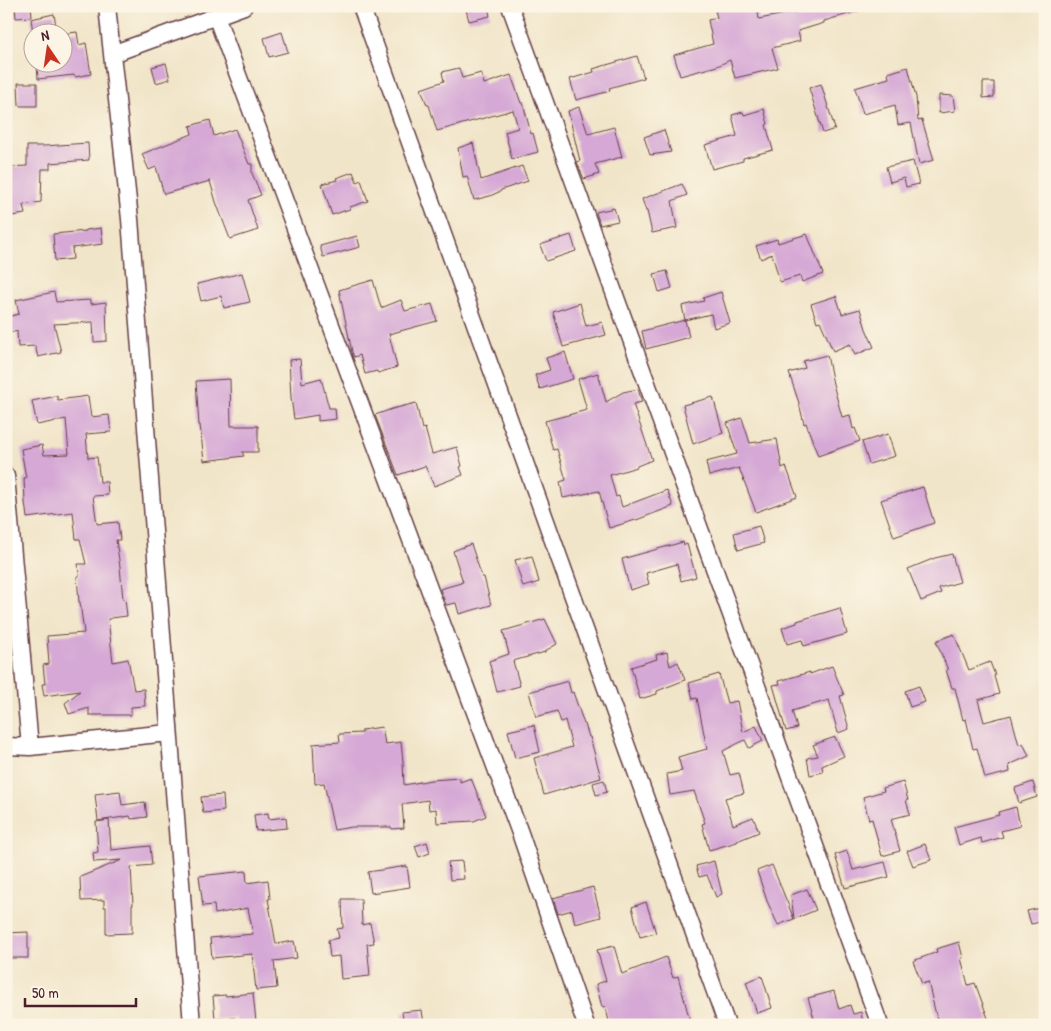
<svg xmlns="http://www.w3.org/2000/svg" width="1051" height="1031" font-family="'Patrick Hand',sans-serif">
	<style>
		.building { fill: #d5a8d5 }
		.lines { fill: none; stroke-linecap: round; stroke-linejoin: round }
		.street-casing { stroke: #633d43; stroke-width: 19 }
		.street { stroke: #fff; stroke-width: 16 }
	</style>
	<rect width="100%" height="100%" fill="#fcf5e5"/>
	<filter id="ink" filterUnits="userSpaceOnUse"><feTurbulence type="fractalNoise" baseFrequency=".02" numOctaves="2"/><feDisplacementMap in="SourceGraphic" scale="10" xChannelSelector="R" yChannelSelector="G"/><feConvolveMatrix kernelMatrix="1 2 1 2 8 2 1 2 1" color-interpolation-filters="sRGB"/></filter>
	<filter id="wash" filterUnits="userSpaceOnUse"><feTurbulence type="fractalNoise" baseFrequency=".0096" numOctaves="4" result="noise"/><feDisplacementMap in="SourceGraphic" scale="20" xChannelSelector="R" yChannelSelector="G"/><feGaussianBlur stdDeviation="1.12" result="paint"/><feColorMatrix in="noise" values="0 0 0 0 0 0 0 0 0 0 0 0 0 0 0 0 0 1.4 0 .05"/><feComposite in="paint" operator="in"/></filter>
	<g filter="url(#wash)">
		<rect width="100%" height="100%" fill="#f1e5c9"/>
		<g id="blocks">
			<path class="building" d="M 15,6 L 31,6 L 32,17 L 16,18 Z
				M 465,6 L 488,6 L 490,16 L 469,21 Z
				M 714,6 L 757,6 L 759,19 L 796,12 L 796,10 L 808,6 L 862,6 L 862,10 L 824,21 L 824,23 L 798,31 L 800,41 L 772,48 L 778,68 L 735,78 L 730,60 L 717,66 L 680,76 L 674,55 L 713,44 L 708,20 L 717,18 Z
				M 54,14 L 57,32 L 33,32 L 31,19 Z
				M 77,32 L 79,45 L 86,43 L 91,74 L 75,77 L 74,75 L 38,79 L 37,64 L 38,64 L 38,62 L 62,62 L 62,34 Z
				M 282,32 L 288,52 L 269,57 L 264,38 Z
				M 637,56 L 644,78 L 609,88 L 610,91 L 576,100 L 570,79 L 594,72 L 593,69 Z
				M 166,63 L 170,79 L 156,83 L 152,67 Z
				M 908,67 L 916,97 L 918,121 L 922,120 L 934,160 L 919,164 L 911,123 L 898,125 L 895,105 L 863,114 L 855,88 L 889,78 L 888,73 Z
				M 459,68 L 462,78 L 481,73 L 484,84 L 511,75 L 521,103 L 523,103 L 531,134 L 533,133 L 538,152 L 512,159 L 505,132 L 518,128 L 513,110 L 437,131 L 429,105 L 427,105 L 421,89 L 444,81 L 442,72 Z
				M 983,82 L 994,82 L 994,97 L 983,98 Z
				M 18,83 L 37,83 L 37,106 L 19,106 Z
				M 821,84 L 835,129 L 823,133 L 809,88 Z
				M 939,95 L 953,96 L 955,111 L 939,113 Z
				M 579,107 L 588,134 L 614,127 L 622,157 L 595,164 L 599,174 L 584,179 L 577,162 L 580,161 L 568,111 Z
				M 764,109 L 768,124 L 766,125 L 773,150 L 743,158 L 743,161 L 712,169 L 705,145 L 737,136 L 732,115 L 743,112 L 744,115 Z
				M 210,120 L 214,136 L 235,129 L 249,164 L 252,164 L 252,173 L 261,195 L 248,200 L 258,230 L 230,239 L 216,202 L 210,181 L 164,194 L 156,167 L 149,170 L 142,154 L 192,134 L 190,126 Z
				M 664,130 L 671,152 L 650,155 L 644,137 Z
				M 88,143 L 89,160 L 50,163 L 50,169 L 42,169 L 41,202 L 23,205 L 25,214 L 6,217 L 6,167 L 27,166 L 27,146 L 44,146 Z
				M 473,143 L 481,180 L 522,166 L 528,181 L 501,190 L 501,191 L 490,196 L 474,200 L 467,176 L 463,177 L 458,148 Z
				M 913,161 L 919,184 L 906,187 L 904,178 L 890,182 L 886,167 Z
				M 353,172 L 357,182 L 361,180 L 368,201 L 350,207 L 350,209 L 332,215 L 322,184 L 337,180 L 336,178 Z
				M 682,184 L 687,195 L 672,201 L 677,228 L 652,233 L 647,211 L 646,211 L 642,199 Z
				M 614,208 L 618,221 L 600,225 L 596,212 Z
				M 101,228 L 103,244 L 72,248 L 73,259 L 55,261 L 53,234 L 86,231 L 86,230 Z
				M 807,234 L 823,274 L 802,282 L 800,276 L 780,282 L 772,254 L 761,259 L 756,246 L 777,239 L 778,243 Z
				M 571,235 L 576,251 L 546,261 L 540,245 Z
				M 357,236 L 360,247 L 323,257 L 320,246 Z
				M 667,271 L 672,288 L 659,292 L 654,274 Z
				M 242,273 L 250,302 L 224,308 L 221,296 L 201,301 L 197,284 Z
				M 373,280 L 381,308 L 401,300 L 405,311 L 432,304 L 437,321 L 389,334 L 397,367 L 378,373 L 377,371 L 365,374 L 360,355 L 354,357 L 352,352 L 339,290 Z
				M 54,292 L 56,302 L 91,300 L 91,304 L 106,302 L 107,341 L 94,342 L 93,322 L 54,324 L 61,352 L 38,357 L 35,346 L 18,347 L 17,331 L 10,333 L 7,317 L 19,314 L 16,300 Z
				M 721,292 L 730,323 L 714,328 L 711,314 L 685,320 L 682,306 L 704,301 L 703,298 Z
				M 836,296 L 842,314 L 860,309 L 866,329 L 874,347 L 855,355 L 850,344 L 833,351 L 820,321 L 817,322 L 811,304 Z
				M 580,303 L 586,326 L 602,322 L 606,335 L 563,347 L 553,312 Z
				M 685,320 L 689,337 L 646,349 L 642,331 Z
				M 565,352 L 573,379 L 540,389 L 535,375 L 550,370 L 546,358 Z
				M 827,355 L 833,384 L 842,417 L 850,415 L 853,429 L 855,428 L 860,441 L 818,456 L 806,423 L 804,424 L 799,403 L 789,373 L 805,368 L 803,361 Z
				M 300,359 L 302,383 L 321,378 L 329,408 L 335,408 L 336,419 L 318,421 L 318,415 L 294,419 L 291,398 L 289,360 Z
				M 598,373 L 606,402 L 623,392 L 638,389 L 642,402 L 633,404 L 652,460 L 637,466 L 637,467 L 610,475 L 616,497 L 619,496 L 622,507 L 667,490 L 673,506 L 639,519 L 609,528 L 599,491 L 563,498 L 560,482 L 566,480 L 557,449 L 553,450 L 545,421 L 587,410 L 578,379 Z
				M 230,379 L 231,426 L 258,426 L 258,452 L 242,452 L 244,456 L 204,461 L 200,425 L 199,425 L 196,381 Z
				M 57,396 L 58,400 L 88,396 L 91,417 L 109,415 L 111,432 L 86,434 L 88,458 L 97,457 L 100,482 L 107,482 L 108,495 L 93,496 L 97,524 L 118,522 L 120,540 L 116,540 L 120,567 L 123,599 L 125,599 L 127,616 L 111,618 L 111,619 L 108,619 L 113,662 L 128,659 L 134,690 L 144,689 L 145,706 L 131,707 L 131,715 L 89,715 L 89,708 L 69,714 L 65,703 L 80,691 L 44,696 L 42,684 L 45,684 L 43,665 L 49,664 L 47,636 L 84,633 L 80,602 L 79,602 L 77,576 L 79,576 L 78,564 L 86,564 L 80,539 L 76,539 L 73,512 L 27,518 L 25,502 L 24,478 L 26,478 L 21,449 L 42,445 L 44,455 L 69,454 L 66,419 L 37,425 L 32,401 Z
				M 713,397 L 723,433 L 693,444 L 683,405 Z
				M 416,403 L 422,429 L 425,428 L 432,454 L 457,447 L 462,466 L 460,467 L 463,475 L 434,486 L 425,466 L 398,475 L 375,415 L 392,409 Z
				M 742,418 L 750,443 L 777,439 L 782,468 L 786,466 L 797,497 L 756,512 L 739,468 L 709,476 L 706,462 L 737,454 L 727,423 Z
				M 888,434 L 895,456 L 869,464 L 862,442 Z
				M 923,487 L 934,523 L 894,537 L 881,500 Z
				M 759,526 L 764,543 L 738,550 L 734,533 Z
				M 683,542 L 684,545 L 687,544 L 696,577 L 681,581 L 677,564 L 646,573 L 649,584 L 630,590 L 622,559 Z
				M 471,544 L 482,577 L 484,577 L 491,605 L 459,614 L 456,603 L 446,605 L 440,589 L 461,583 L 461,582 L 463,582 L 453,551 Z
				M 952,554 L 960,582 L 939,588 L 941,593 L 921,601 L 908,569 L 935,558 Z
				M 532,556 L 539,582 L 523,587 L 515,560 Z
				M 840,608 L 847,634 L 804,646 L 802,640 L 787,644 L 782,628 L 797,623 L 797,621 Z
				M 545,619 L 557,644 L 545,651 L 545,652 L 513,661 L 520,686 L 497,692 L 489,661 L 509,654 L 503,631 Z
				M 954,634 L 969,670 L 990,662 L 995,675 L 994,676 L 999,694 L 978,700 L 984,722 L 1011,715 L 1019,745 L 1023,743 L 1029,756 L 1009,765 L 1010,772 L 985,778 L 977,748 L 973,749 L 966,719 L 963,720 L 955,688 L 952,688 L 946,670 L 948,670 L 936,641 Z
				M 667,652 L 670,666 L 678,662 L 685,680 L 657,691 L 657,694 L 640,699 L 631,667 L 657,659 L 656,655 Z
				M 832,666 L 844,695 L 840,696 L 849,729 L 838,733 L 829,700 L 792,711 L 797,728 L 786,731 L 773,685 L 780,684 L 779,681 L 810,672 L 810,674 Z
				M 719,674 L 727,703 L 737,701 L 743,732 L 756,726 L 763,741 L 749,748 L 745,740 L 723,751 L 730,775 L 739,773 L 744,793 L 725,798 L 733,825 L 753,817 L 759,832 L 737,841 L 737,842 L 709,850 L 702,824 L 705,823 L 694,791 L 670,795 L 667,774 L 682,771 L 678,757 L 707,749 L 697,698 L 693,699 L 689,683 Z
				M 568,681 L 571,693 L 573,692 L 584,724 L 585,724 L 589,737 L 590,737 L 601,778 L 544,795 L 534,758 L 572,747 L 565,720 L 561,722 L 557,711 L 536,717 L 529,692 Z
				M 919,686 L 925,702 L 910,707 L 905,691 Z
				M 534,725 L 540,752 L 515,758 L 508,731 Z
				M 382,727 L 385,744 L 401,742 L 403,762 L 404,785 L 431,780 L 460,778 L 460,782 L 471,778 L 486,816 L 474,821 L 437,823 L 436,809 L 429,810 L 428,800 L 402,804 L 404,828 L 392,829 L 391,827 L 352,827 L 334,830 L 324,783 L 315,784 L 313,744 L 340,742 L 339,734 L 362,733 L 362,730 Z
				M 835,737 L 844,756 L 822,766 L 823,772 L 810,775 L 807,758 L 818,756 L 813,745 Z
				M 604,780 L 607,792 L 596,795 L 593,783 Z
				M 903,782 L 908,800 L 906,800 L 910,814 L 891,819 L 900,851 L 882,856 L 872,819 L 869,820 L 863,797 L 884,791 L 883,788 Z
				M 1033,782 L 1037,797 L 1019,803 L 1015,788 Z
				M 120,791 L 122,805 L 145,802 L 147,817 L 131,819 L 130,816 L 98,821 L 95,794 Z
				M 223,795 L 224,811 L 203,813 L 201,797 Z
				M 1016,807 L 1020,826 L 1001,831 L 1003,837 L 982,843 L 981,838 L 959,845 L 954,827 L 999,815 L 998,812 Z
				M 268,813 L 269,819 L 286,817 L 287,828 L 256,831 L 254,815 Z
				M 109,820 L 111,850 L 150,846 L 152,865 L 131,867 L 133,905 L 132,905 L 132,933 L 106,934 L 106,907 L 104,907 L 104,900 L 81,901 L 80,877 L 122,860 L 94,862 L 93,853 L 98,852 L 96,822 Z
				M 427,842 L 430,853 L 419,857 L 415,846 Z
				M 925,844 L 931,860 L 913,866 L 907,851 Z
				M 847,851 L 853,870 L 885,862 L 889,877 L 845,888 L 835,855 Z
				M 462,861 L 464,879 L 450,880 L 448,862 Z
				M 714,861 L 722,894 L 716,897 L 707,875 L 699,877 L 696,866 Z
				M 772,865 L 794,919 L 778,925 L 767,901 L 757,871 Z
				M 407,866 L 410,887 L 371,893 L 368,872 Z
				M 246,871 L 247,883 L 268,880 L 270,899 L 268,899 L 276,944 L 294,941 L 297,958 L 274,961 L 277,988 L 256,990 L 252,954 L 212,958 L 210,938 L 253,934 L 248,908 L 215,914 L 214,905 L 203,906 L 199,876 Z
				M 593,887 L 601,917 L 575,924 L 572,910 L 558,914 L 553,898 Z
				M 807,889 L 816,910 L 794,919 L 791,895 Z
				M 342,899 L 361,899 L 362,925 L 370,923 L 374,943 L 367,944 L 370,976 L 341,979 L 339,956 L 330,957 L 328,940 L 339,938 L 337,929 L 343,928 Z
				M 646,902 L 656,933 L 640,937 L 632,907 Z
				M 1045,907 L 1045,921 L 1031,924 L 1027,911 Z
				M 28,932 L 28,958 L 6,958 L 6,933 Z
				M 959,942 L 963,958 L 961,958 L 968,985 L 975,983 L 989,1021 L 975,1025 L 947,1025 L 946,1020 L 938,1023 L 928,982 L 922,984 L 913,961 L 937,952 L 936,949 Z
				M 614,946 L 622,974 L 666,957 L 673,978 L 678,976 L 691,1025 L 610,1025 L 605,1006 L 602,1007 L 596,984 L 606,981 L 597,950 Z
				M 762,976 L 772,1008 L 757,1013 L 746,982 Z
				M 834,991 L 839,1009 L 850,1005 L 853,1014 L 861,1012 L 863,1025 L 816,1025 L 808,998 Z
				M 253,993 L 256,1022 L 236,1024 L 235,1018 L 215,1019 L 213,996 L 226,995 L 226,996 Z
				M 422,1010 L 424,1025 L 404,1025 L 402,1012 Z"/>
		</g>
	</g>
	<g filter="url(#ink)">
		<use href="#blocks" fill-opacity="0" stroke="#633d43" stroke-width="1"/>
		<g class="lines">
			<g class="street-casing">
				<path id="street" d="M 107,6 L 112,54 L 244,6
					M 361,6 L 727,1025
					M 510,6 L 880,1025
					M 216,16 L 520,833 L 586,1025
					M 112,54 L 130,219 L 192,1025
					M 6,476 L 30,747 L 169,733
					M 6,746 L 30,747"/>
			</g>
			<use href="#street" class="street"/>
		</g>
	</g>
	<rect width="1051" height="1031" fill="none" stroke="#fcf5e5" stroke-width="25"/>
	<g transform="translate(48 48) rotate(347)"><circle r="24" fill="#fcf5e5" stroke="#b59f9b"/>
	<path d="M0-4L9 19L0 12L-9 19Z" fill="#c8321e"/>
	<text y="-8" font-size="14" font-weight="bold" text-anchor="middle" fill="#4a1f2b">N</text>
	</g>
	<path d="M25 998v8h111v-8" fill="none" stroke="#4a1f2b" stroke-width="2.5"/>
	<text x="32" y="998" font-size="15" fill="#4a1f2b" stroke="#fcf5e5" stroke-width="4" paint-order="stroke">50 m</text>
</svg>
